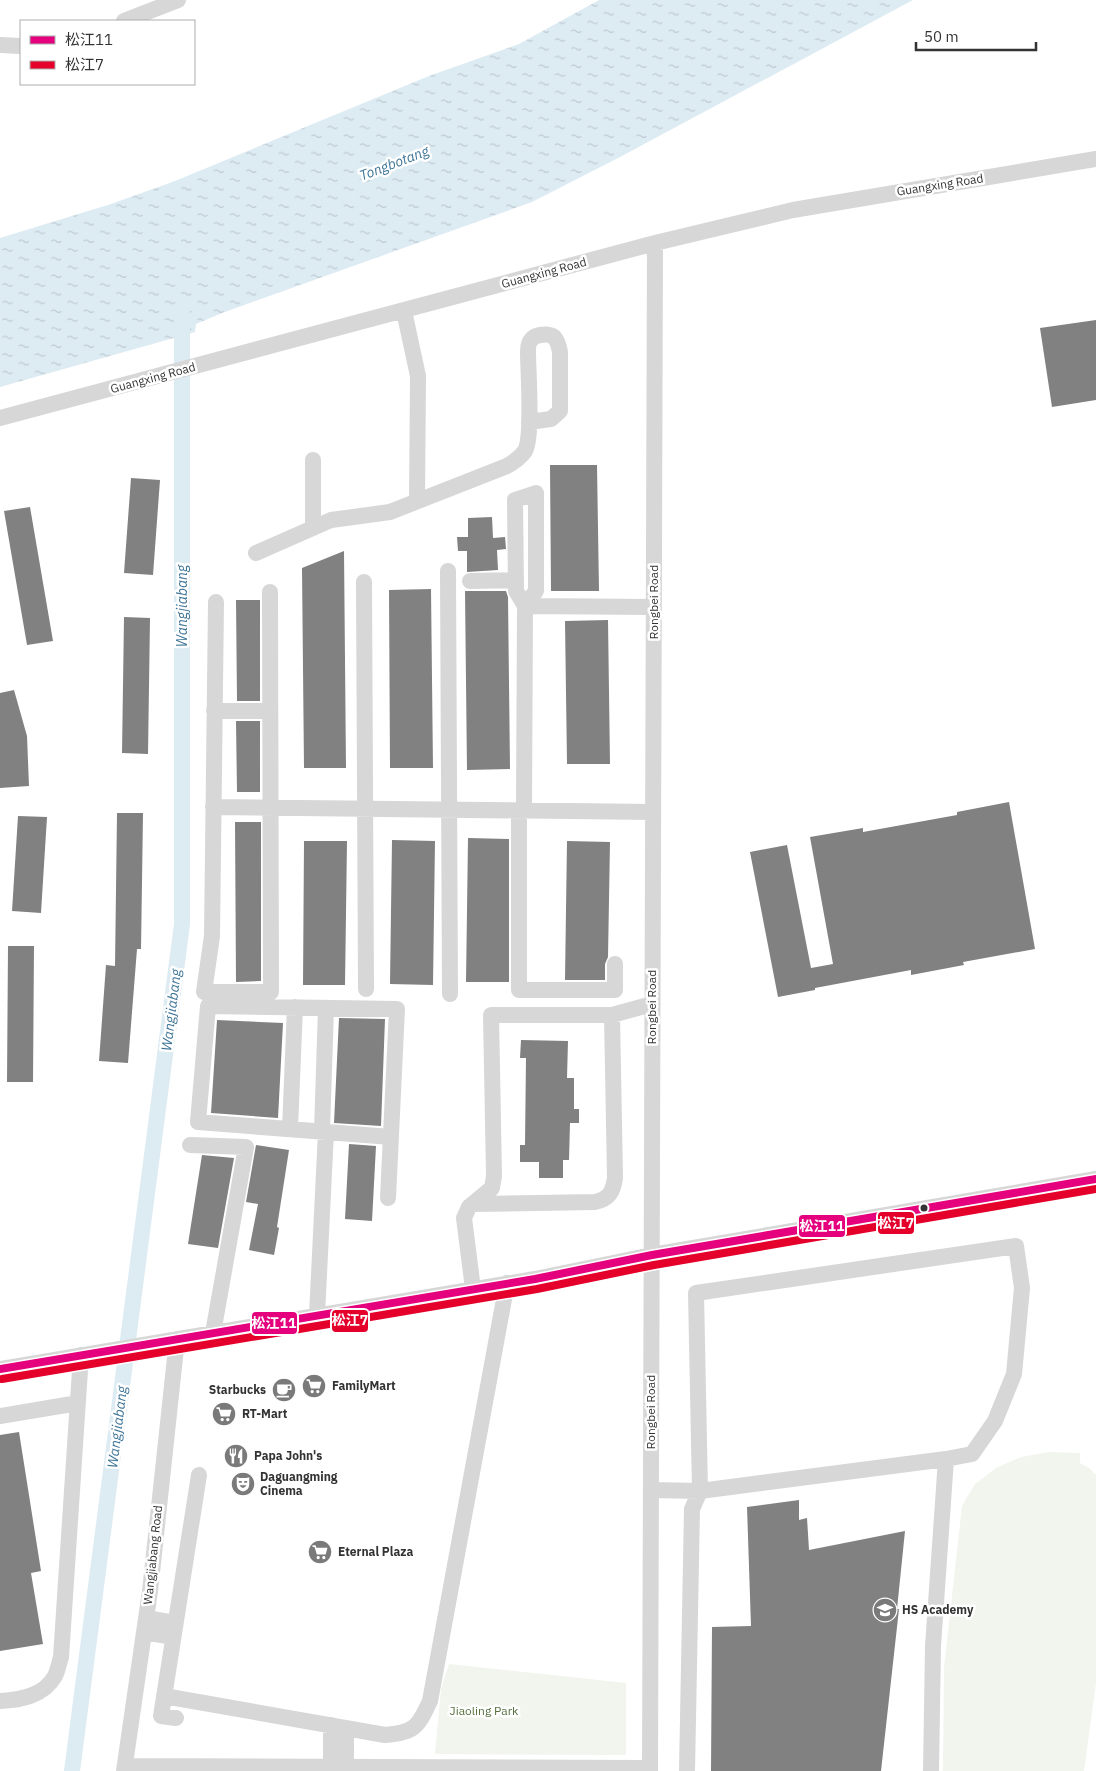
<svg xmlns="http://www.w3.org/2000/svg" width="1096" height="1771" font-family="'IBM Plex Sans','Noto Sans SC',sans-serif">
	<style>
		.green { fill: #f1f5ed }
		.water { fill: url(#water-ripples) }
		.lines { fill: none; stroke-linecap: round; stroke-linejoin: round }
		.canal { stroke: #ddebf3; stroke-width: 16 }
		.building { fill: #818181 }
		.minor { stroke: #d7d7d7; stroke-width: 16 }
		.bus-1-casing { stroke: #fff; stroke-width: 11 }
		.bus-2-casing { stroke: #fff; stroke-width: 11 }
		.bus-1 { stroke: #e5007d; stroke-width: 8 }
		.bus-2 { stroke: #e4002b; stroke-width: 8 }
		.bus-dot { fill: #333; stroke: #fff; stroke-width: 2 }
		.labels { text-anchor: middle; stroke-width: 5; stroke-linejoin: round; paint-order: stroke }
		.street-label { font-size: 12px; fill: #333; stroke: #fff }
		.poi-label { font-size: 12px; font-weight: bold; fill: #333; stroke: #fff; text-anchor: start }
		.park-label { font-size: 12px; fill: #56703f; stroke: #fff }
		.water-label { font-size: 14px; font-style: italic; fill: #3f7597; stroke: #fff }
		.line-badge { stroke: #fff; stroke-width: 2 }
		.badge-label { font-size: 14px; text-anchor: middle; font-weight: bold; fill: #fff }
	</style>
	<defs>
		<pattern id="water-ripples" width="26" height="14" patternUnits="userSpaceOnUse" patternTransform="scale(1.25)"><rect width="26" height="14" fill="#ddebf3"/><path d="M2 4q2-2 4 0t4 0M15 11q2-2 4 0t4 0" fill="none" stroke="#becad1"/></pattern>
	</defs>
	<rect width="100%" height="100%" fill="#fff"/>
	<path class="green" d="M 1049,1452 L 1080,1453 L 1080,1463 L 1089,1468 L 1096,1475 L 1096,1683 L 1084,1771 L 943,1771 L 944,1668 L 962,1506 L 975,1484 L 996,1468 L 1021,1457 Z
		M 449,1664 L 626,1683 L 626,1755 L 435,1754 L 441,1689 Z"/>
	<path class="water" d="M 599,0 L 913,0 L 620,157 L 532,202 L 222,313 L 196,324 L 195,332 L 0,387 L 0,238 L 111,204 L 175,181 L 429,76 L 519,44 Z"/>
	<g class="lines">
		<path class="canal" d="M 72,1771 L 182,924 L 182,313"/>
	</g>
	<path class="building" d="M 1096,320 L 1096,400 L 1052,407 L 1040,328 Z
		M 550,465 L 597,465 L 599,591 L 551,591 Z
		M 131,478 L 160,480 L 153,575 L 124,573 Z
		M 30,507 L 53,641 L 27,645 L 4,511 Z
		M 492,517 L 493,538 L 505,537 L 506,549 L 497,550 L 498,570 L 467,572 L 467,551 L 458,551 L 457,537 L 468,537 L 468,518 Z
		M 344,551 L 346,768 L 304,768 L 302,568 Z
		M 431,589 L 433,768 L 390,768 L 389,590 Z
		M 465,591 L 506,591 L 508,597 L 510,769 L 467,770 Z
		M 236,600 L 260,600 L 260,701 L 237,701 Z
		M 124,617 L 150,618 L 148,754 L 122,753 Z
		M 608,620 L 610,764 L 567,764 L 565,621 Z
		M 14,690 L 27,736 L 29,786 L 0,788 L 0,693 Z
		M 236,721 L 260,721 L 260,792 L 237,792 Z
		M 1009,802 L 1035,949 L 963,962 L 964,965 L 911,975 L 911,970 L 815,988 L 815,990 L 778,997 L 750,852 L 787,845 L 811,968 L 833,964 L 810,837 L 863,828 L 863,832 L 957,815 L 957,812 Z
		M 117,813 L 143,813 L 141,949 L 137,949 L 128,1063 L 99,1061 L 106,965 L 115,966 Z
		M 18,816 L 47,817 L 41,913 L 12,911 Z
		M 235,822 L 261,822 L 261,981 L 236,982 Z
		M 468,838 L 509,839 L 509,982 L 466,982 Z
		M 392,840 L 435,841 L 433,985 L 390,984 Z
		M 304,841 L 347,841 L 345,985 L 303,985 Z
		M 567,841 L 610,842 L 608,957 L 605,964 L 605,980 L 565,980 Z
		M 8,946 L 34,946 L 33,1082 L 7,1082 Z
		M 339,1018 L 385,1019 L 381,1126 L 334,1123 Z
		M 217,1020 L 283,1023 L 278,1118 L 211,1113 Z
		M 521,1040 L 568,1041 L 567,1078 L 574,1078 L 574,1109 L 579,1109 L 579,1123 L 570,1123 L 569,1160 L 563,1160 L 563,1178 L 539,1178 L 539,1162 L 520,1162 L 520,1145 L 525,1145 L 526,1058 L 520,1058 Z
		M 349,1144 L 376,1146 L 372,1221 L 345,1219 Z
		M 256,1145 L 289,1150 L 277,1227 L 279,1228 L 274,1255 L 249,1250 L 258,1204 L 246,1202 Z
		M 202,1155 L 234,1158 L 218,1248 L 188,1244 Z
		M 19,1432 L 41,1571 L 31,1573 L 43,1644 L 0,1651 L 0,1435 Z
		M 799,1500 L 799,1520 L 807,1518 L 809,1550 L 905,1531 L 897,1609 L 899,1609 L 881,1771 L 711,1771 L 712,1627 L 751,1626 L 747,1507 Z"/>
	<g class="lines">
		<path class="minor" d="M 124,21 L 178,0
			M 0,45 L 21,46
			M 404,311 L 418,376 L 417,501
			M 0,418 L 655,243 L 793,210 L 1096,159
			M 313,460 L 313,528
			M 536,493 L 536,591 L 525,606 L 516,591 L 515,500 Z
			M 256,553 L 331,520 L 390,512 L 507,466 C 514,462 520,458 525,451 C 533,437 528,371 528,352 C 528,348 528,343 531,340 C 535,334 548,333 554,337 C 558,341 559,347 560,352 L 560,411 L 551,419 L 529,422
			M 448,571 L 450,994
			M 470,581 L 516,580
			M 364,582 L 366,989
			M 216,602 L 212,936 L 204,992 L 271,992 L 270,592
			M 214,711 L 270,711
			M 213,807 L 653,812
			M 519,810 L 519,990 L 615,990 L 615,964
			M 524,811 L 525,606 L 654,607
			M 290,1129 L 295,1007
			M 322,1131 L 326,1008
			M 190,1145 L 246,1147 L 213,1333
			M 388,1198 L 397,1009 L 208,1006 L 198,1122 L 391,1137
			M 473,1204 L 595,1202 C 609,1199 613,1192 615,1178 L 612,1015
			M 473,1289 L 464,1218 L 469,1207 L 492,1188 L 494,1176 L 491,1015 L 612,1015 L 652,1004
			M 317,1315 L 326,1132
			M 0,1369 L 535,1279 L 652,1255 L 1096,1179
			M 0,1416 L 78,1403
			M 651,1490 L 700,1491 L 946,1459 L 972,1454 L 995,1421 L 1014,1374 L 1022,1288 L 1016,1246 L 696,1293 L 700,1491 L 692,1509 L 687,1771
			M 146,1618 L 175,1623
			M 144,1632 L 173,1637
			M 164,1696 L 385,1735 C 414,1733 418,1727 430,1701 L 507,1283
			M 0,1701 C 20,1700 44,1696 55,1676 C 58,1670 59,1663 61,1657 L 81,1355
			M 176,1718 L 161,1716 L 199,1475
			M 331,1725 L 331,1767
			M 125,1766 L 650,1768
			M 346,1767 L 346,1728
			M 124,1771 L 150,1591 L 177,1339
			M 650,1771 L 655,243
			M 931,1771 L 933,1646 L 946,1459"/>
		<g class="bus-1-casing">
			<path id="bus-1" d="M 0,1369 L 535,1279 L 652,1255 L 1096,1179"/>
		</g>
		<g class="bus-2-casing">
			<path id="bus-2" d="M 2,1379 L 537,1289 L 654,1265 L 1096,1189"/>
		</g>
		<use href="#bus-1" class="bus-1"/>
		<use href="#bus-2" class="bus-2"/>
	</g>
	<defs>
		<g id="supermarket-disc" transform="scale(1.25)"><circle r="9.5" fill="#7a7a7a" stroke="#fff"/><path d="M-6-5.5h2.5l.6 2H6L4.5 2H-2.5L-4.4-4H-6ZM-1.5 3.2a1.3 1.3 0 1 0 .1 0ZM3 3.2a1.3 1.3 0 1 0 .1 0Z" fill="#fff"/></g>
		<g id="cafe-disc" transform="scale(1.25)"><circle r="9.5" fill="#7a7a7a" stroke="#fff"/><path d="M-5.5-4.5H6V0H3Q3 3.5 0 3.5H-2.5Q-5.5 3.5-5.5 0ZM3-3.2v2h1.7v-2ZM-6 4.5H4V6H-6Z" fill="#fff"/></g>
		<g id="restaurant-disc" transform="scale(1.25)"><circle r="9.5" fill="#7a7a7a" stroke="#fff"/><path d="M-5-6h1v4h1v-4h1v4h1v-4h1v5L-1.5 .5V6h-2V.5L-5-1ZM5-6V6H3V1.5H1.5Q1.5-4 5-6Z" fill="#fff"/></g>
		<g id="theatre-disc" transform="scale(1.25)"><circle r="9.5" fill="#7a7a7a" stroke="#fff"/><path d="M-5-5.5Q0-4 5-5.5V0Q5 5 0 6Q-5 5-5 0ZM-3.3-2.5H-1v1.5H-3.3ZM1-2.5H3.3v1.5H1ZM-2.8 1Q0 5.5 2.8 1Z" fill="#fff"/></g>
		<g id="school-disc" transform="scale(1.25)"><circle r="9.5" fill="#7a7a7a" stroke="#fff"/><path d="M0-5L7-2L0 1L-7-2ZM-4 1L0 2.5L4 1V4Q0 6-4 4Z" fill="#fff"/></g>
	</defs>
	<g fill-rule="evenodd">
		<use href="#supermarket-disc" x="314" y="1386"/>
		<use href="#cafe-disc" x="284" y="1390"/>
		<use href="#supermarket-disc" x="224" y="1414"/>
		<use href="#restaurant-disc" x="236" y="1456"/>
		<use href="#theatre-disc" x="243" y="1484"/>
		<use href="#supermarket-disc" x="320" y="1552"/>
		<use href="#school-disc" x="885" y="1610"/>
	</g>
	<circle class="bus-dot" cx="924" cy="1208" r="4.5"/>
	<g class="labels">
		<g class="street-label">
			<text transform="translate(940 185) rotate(-9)" y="4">Guangxing Road</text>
			<text transform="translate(544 273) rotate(-15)" y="4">Guangxing Road</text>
			<text transform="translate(153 378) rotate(-15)" y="4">Guangxing Road</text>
			<text transform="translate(654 602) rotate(-90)" y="4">Rongbei Road</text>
			<text transform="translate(652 1007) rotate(-90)" y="4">Rongbei Road</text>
			<text transform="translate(651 1412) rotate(-90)" y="4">Rongbei Road</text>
			<text transform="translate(153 1555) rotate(-84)" y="4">Wangjiabang Road</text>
		</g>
		<g class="poi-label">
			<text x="332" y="1390">FamilyMart</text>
			<text x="266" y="1394" text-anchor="end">Starbucks</text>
			<text x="242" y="1418">RT-Mart</text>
			<text x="254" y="1460">Papa John's</text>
			<text x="260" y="1481">Daguangming<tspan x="260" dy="14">Cinema</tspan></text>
			<text x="338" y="1556">Eternal Plaza</text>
			<text x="902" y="1614">HS Academy</text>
		</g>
		<g class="park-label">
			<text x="484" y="1715">Jiaoling Park</text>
		</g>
		<g class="water-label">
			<text transform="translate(394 163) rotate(-21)" y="5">Tongbotang</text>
			<text transform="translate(182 606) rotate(-90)" y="5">Wangjiabang</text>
			<text transform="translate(171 1010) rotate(-83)" y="5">Wangjiabang</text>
			<text transform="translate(117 1427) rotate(-83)" y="5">Wangjiabang</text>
		</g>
	</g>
	<g class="line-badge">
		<rect x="877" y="1211" width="38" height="24" rx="5" fill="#e4002b"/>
		<rect x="798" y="1214" width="48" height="24" rx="5" fill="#e5007d"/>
		<rect x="331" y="1309" width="38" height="24" rx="5" fill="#e4002b"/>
		<rect x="251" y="1311" width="47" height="24" rx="5" fill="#e5007d"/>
	</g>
	<g class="badge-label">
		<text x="896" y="1228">松江7</text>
		<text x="822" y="1231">松江11</text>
		<text x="350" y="1325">松江7</text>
		<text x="274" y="1328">松江11</text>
	</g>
	<rect x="20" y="20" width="175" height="65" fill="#ffffff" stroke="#adadad"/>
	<rect x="30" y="36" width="25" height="8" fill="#e5007d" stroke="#adadad"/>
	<text x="65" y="45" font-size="15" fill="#333333">松江11</text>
	<rect x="30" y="61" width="25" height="8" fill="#e4002b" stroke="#adadad"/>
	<text x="65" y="70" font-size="15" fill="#333333">松江7</text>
	<path d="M916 42v8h120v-8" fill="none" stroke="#333333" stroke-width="2.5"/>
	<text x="924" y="42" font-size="15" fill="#333333" stroke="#ffffff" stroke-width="4" paint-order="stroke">50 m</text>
</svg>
